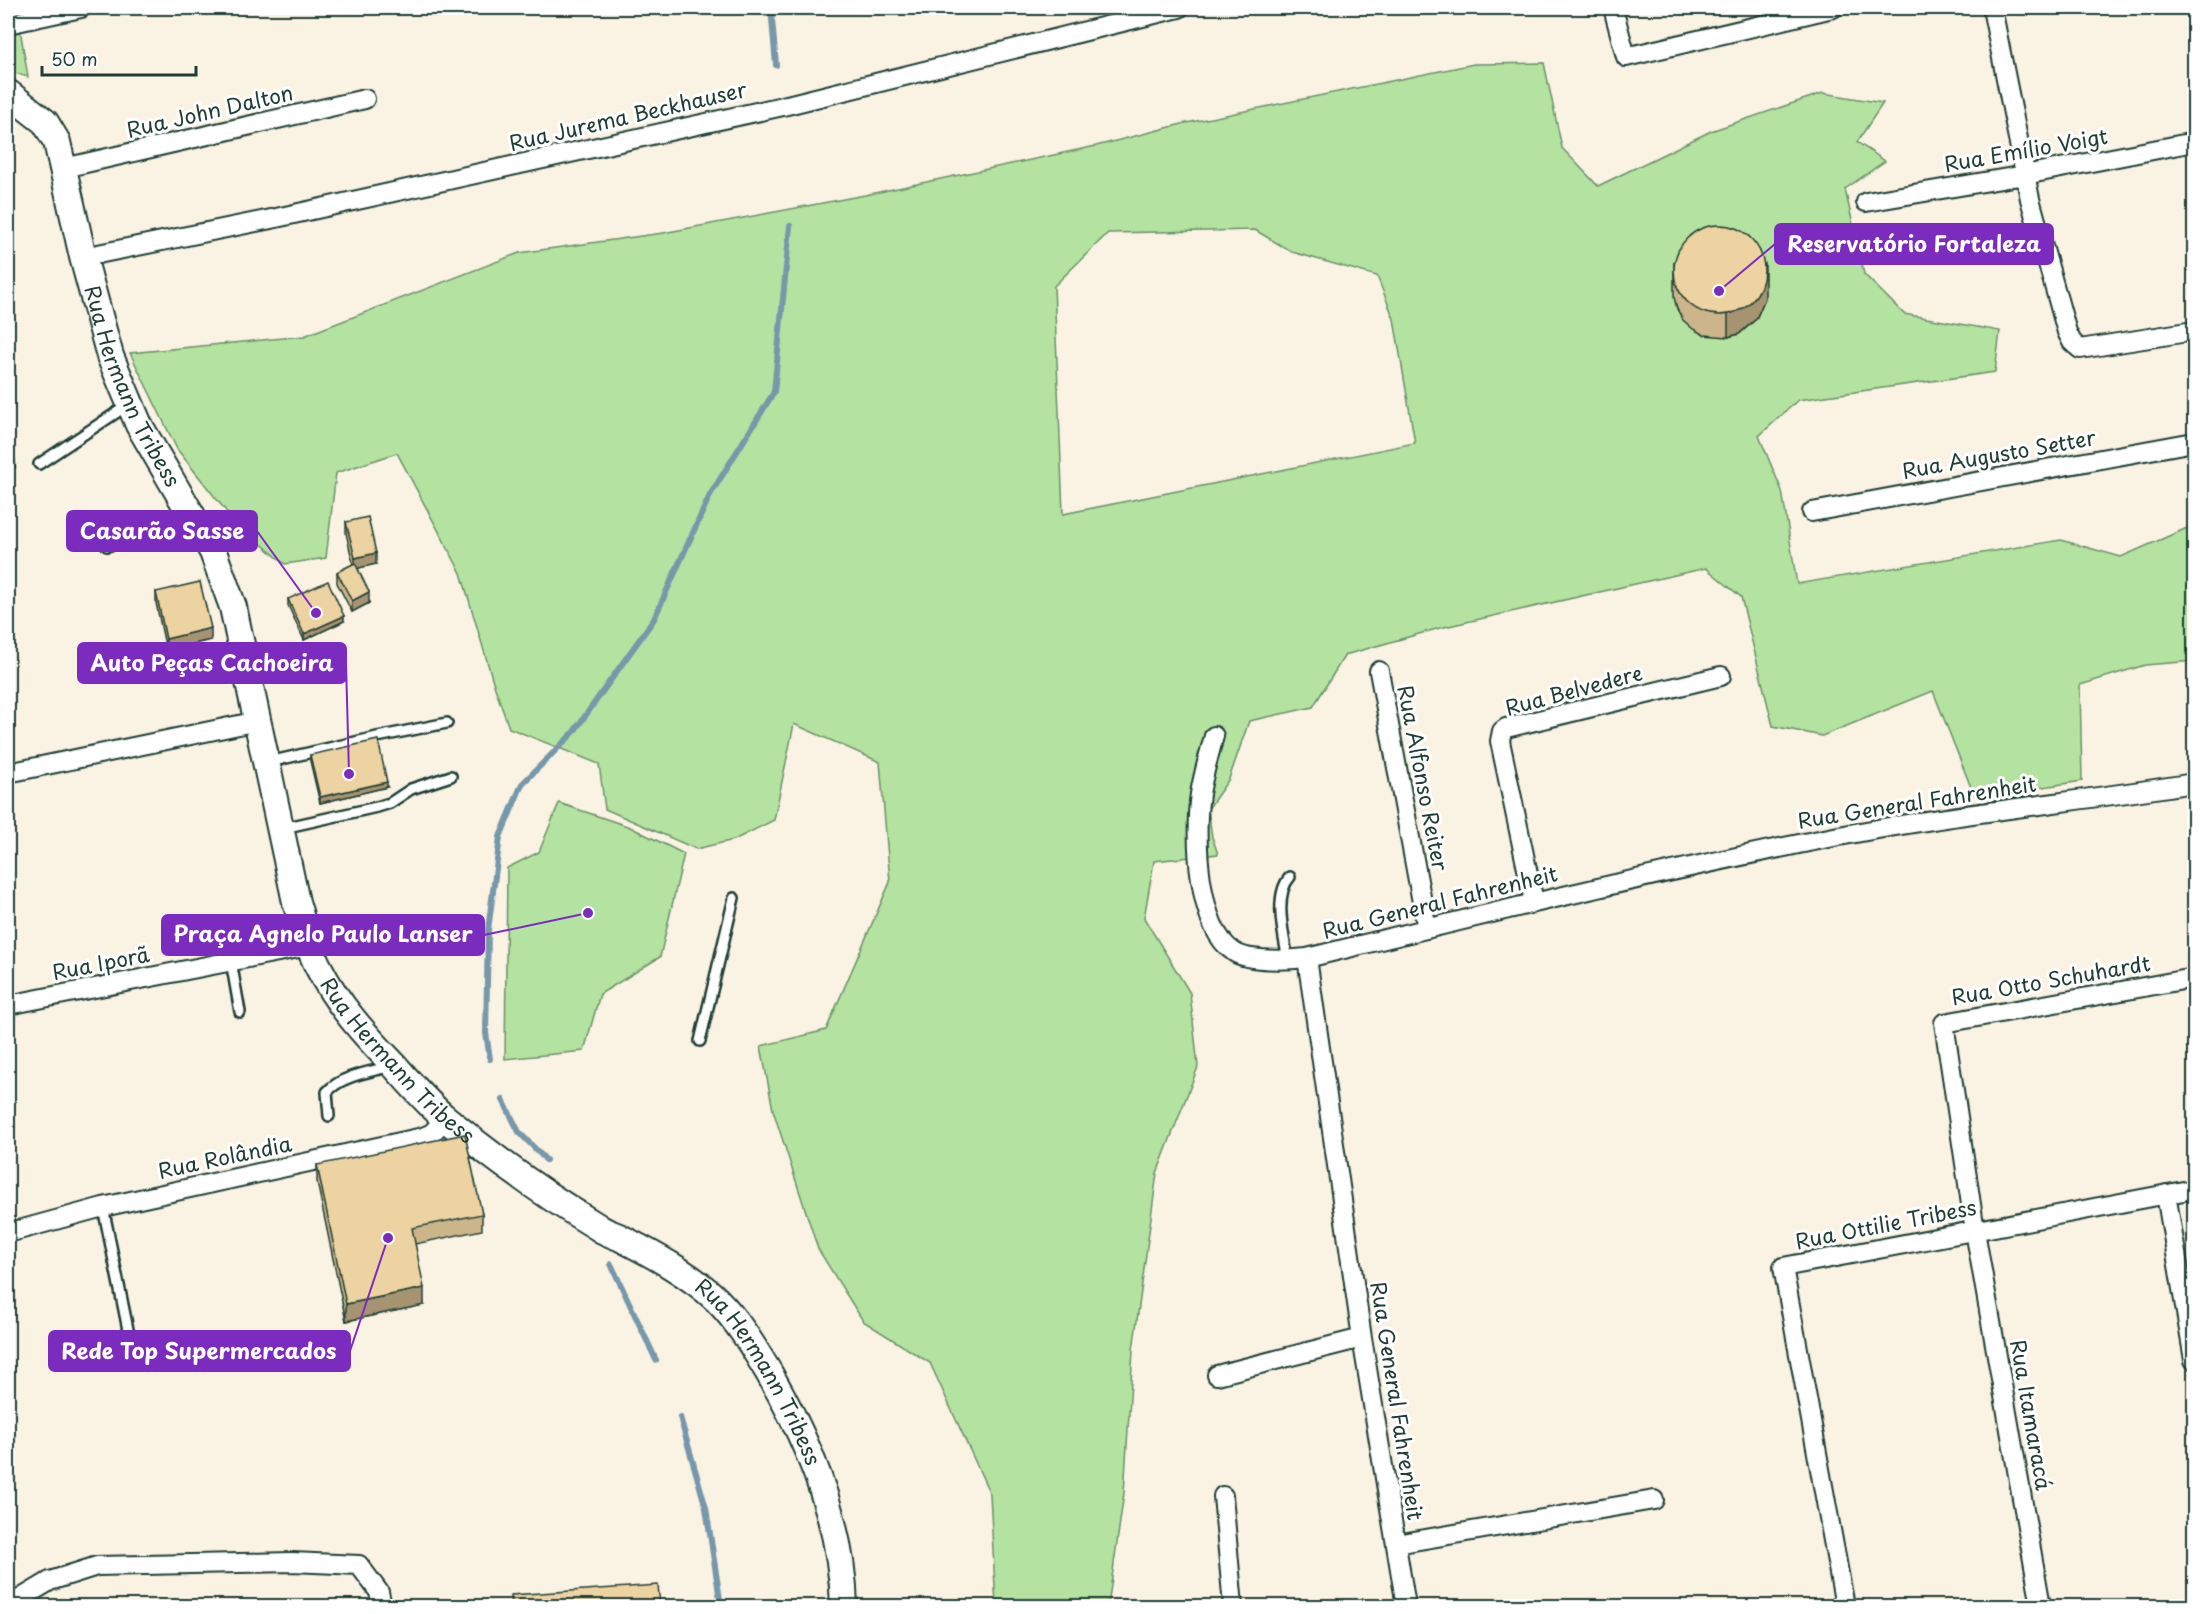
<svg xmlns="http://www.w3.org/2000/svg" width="2202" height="1614" font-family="'Playpen Sans',sans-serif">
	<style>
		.green { fill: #b4e2a0; stroke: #6a906a; stroke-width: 1.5; fill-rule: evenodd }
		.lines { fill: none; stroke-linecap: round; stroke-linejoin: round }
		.stream { stroke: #7698aa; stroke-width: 6 }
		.lane-casing { stroke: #1f3d34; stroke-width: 14 }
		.street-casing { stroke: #1f3d34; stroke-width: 22 }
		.secondary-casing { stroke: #1f3d34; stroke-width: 30 }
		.lane { stroke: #fff; stroke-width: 9 }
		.street { stroke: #fff; stroke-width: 18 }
		.secondary { stroke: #fff; stroke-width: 26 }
		.wall { fill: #ccb58b; stroke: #1f3d34; stroke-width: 1.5 }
		.shaded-wall { fill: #a69371; stroke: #1f3d34; stroke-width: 1.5 }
		.building { fill: #edd2a2; stroke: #1f3d34; stroke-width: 1.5 }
		.labels { text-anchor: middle; stroke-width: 6; stroke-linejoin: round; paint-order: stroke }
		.street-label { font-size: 21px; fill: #1f3d34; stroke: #fff }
		.leader { fill: none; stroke: #7b2cbf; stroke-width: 2 }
		.callout-dot { fill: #7b2cbf; stroke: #fff; stroke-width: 2 }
		.callout { fill: #7b2cbf; stroke: #7b2cbf; stroke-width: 2 }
		.callout-label { font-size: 22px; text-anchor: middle; font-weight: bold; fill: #fff }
	</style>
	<rect width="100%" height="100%" fill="#faf2e3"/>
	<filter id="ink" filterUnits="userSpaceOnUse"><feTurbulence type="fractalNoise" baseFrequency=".0167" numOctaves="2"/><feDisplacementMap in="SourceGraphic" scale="12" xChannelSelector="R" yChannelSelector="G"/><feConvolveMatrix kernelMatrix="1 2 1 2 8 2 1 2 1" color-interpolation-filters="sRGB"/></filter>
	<g filter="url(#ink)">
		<path class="green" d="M 20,29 L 28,77 L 8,71 L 8,32 Z
			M 1544,63 L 1562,148 L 1598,186 L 1711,131 L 1823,93 L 1883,103 L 1857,142 L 1885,161 L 1845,189 L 1864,274 L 1904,314 L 2000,331 L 1995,372 L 1798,400 L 1759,436 L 1782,491 L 1797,584 L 2061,540 L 2121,557 L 2194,525 L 2194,661 L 2145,665 L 2080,685 L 2082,781 L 2030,789 L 1974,795 L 1933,691 L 1822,736 L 1773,726 L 1741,597 L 1706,568 L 1440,628 L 1345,655 L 1313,707 L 1249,721 L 1229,779 L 1208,809 L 1212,837 L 1218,854 L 1154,861 L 1144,918 L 1190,993 L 1198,1067 L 1157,1173 L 1133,1350 L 1124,1493 L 1108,1606 L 996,1606 L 990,1494 L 930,1363 L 863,1321 L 818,1249 L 773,1110 L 761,1046 L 826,1030 L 890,882 L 880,762 L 794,724 L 774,820 L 734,840 L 696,849 L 605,809 L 599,764 L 509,728 L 495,688 L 461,573 L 397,453 L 336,473 L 326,558 L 285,564 L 233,520 L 177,449 L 130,353 L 304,336 L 519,253 L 663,233 L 865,195 L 1096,146 L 1182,124 L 1474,64 ZM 1255,230 L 1292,252 L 1377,276 L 1394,319 L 1415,443 L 1063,514 L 1054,286 L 1108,233 Z
			M 559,803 L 630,827 L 684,854 L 660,957 L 600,994 L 584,1051 L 505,1059 L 507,868 L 539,852 Z"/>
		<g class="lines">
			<path class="stream" d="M 771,8 L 776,65
				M 490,1059 L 486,1033 L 488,930 L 500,837 L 522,784 L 573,733 L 654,619 L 710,495 L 774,392 L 790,226
				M 503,1100 L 519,1132 L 546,1160
				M 611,1264 L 656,1360
				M 680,1417 L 706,1508 L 721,1606"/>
			<g class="lane-casing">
				<path id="lane" d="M 39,464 L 128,405
					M 107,546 L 191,519
					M 269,762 L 377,737 L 447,723
					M 283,828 L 377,807 L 390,803 L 411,789 L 451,776
					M 1288,960 C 1284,937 1273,895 1290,877
					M 231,961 L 240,1012
					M 700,1041 L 734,898
					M 329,1116 L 327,1092 C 342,1075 371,1072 392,1066
					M 103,1207 L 133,1354"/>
			</g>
			<g class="street-casing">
				<path id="street" d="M 1613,8 L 1626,57 L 1833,8
					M 1992,8 L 2030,199 L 2067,332 L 2072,342 L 2080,349 L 2194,331
					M 8,24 L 81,8
					M 64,168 L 365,99
					M 1866,202 L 2025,175 L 2194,142
					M 83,257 L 276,218 L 783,106 L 1179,8
					M 1812,512 L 2194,442
					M 1379,671 L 1427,929
					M 1214,736 C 1209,755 1203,775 1200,794 C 1194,834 1197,928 1234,952 C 1249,962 1288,960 1307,958 C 1483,915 1660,871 1839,836 C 1957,813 2076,802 2194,783
					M 8,773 L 258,721
					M 1534,902 L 1500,741 L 1502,731 L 1506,728 L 1721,676
					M 1307,958 L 1362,1338 L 1406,1606
					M 8,1005 L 309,946
					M 2166,1194 L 2194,1360
					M 8,1233 L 103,1207 L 423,1137 L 432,1133 L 446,1118
					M 1217,1375 L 1362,1338
					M 1223,1496 L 1233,1606
					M 1396,1544 L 1654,1500
					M 8,1606 L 50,1581 L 97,1566 L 292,1562 L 359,1565 L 379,1592 L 382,1606
					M 1845,1606 L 1783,1267 L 2194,1189
					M 2041,1606 L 1975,1231 L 1944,1023 L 2194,978"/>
			</g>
			<g class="secondary-casing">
				<g id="secondary">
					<path id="s1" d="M 8,93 L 45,122 L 57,142 L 83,257 L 110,356 L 139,425 L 213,552 L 233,607 L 296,902 C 303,924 308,948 319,968 C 337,1004 365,1035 393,1064 C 410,1083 426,1102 445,1118 C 493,1158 545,1195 598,1227 C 604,1232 612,1234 619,1237 C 652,1254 690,1274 717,1300 C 738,1321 754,1348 769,1373 C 810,1444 842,1523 844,1606"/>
				</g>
			</g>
			<use href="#lane" class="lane"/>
			<use href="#street" class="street"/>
			<use href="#secondary" class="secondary"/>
		</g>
		<path class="wall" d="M 1674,262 L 1765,298 L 1756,319 L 1739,334 L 1728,337 L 1704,335 L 1693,329 L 1683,320 L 1677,309 L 1674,297 Z
			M 8,415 L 15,463 L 15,468 L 8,469 Z
			M 346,522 L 376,564 L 358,568 L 369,603 L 352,612 L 337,583 L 337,572 L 353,564 L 346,533 Z
			M 156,592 L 211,640 L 166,650 L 156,603 Z
			M 288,599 L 344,621 L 304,640 L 288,605 Z
			M 310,755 L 387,787 L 320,803 L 310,761 Z
			M 317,1165 L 482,1214 L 482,1230 L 415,1244 L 424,1305 L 346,1321 L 317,1182 Z"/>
		<path class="shaded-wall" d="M 1765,264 L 1765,298 L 1756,319 L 1739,334 L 1728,337 L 1728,315 Z
			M 376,553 L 376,564 L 355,569 L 355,558 Z
			M 369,592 L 369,603 L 352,612 L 352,601 Z
			M 344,616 L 344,621 L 304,640 L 304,634 Z
			M 211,628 L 211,640 L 166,650 L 166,639 Z
			M 387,782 L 387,787 L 320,803 L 320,797 Z
			M 424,1288 L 424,1305 L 346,1321 L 346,1304 Z"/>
		<path class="building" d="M1674 270a45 45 0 1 1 90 0a45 45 0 1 1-90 0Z
			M 8,415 L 15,463 L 8,464 Z
			M 368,517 L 376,553 L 355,558 L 346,522 Z
			M 355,563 L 369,592 L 352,601 L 337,572 Z
			M 328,581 L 344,616 L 304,634 L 288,599 Z
			M 200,582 L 211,628 L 166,639 L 156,592 Z
			M 378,740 L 387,782 L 320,797 L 310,755 Z
			M 465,1134 L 482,1214 L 412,1228 L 424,1288 L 346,1304 L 317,1165 Z
			M 658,1585 L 660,1606 L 512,1606 L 511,1595 Z"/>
	</g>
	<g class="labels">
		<g class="street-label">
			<text transform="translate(210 112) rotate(-13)" y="7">Rua John Dalton</text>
			<text transform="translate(628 117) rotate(-13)" y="7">Rua Jurema Beckhauser</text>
			<text transform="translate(2026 151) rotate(-10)" y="7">Rua Emílio Voigt</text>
			<text dy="7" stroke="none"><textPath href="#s1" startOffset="327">Rua Hermann Tribess</textPath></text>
			<text transform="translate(1999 455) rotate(-10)" y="7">Rua Augusto Setter</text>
			<text transform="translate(1574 691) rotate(-15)" y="7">Rua Belvedere</text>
			<text transform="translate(1422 778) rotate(79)" y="7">Rua Alfonso Reiter</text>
			<text transform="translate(1917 803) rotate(-9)" y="7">Rua General Fahrenheit</text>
			<text transform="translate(1440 903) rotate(-14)" y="7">Rua General Fahrenheit</text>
			<text transform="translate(101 964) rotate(-11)" y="7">Rua Iporã</text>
			<text transform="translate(2051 981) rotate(-10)" y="7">Rua Otto Schuhardt</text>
			<text dy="7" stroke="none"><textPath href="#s1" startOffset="1065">Rua Hermann Tribess</textPath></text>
			<text transform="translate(225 1158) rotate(-12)" y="7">Rua Rolândia</text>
			<text transform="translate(1886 1225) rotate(-11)" y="7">Rua Ottilie Tribess</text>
			<text dy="7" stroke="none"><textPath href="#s1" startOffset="1551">Rua Hermann Tribess</textPath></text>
			<text transform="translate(1396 1401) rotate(81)" y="7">Rua General Fahrenheit</text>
			<text transform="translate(2030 1415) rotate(80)" y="7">Rua Itamaracá</text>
		</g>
	</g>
	<path class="leader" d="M1719 291L1775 244M316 613L257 531M349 774L346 663M588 913L484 935M388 1238L350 1351"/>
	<g class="callout-dot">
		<circle cx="1719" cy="291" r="6"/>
		<circle cx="316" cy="613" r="6"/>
		<circle cx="349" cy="774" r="6"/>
		<circle cx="588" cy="913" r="6"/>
		<circle cx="388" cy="1238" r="6"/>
	</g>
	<g class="callout">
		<rect x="1775" y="224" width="278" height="40" rx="6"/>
		<rect x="67" y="511" width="190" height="40" rx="6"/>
		<rect x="78" y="643" width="268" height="40" rx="6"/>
		<rect x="162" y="915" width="322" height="40" rx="6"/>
		<rect x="49" y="1331" width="301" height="40" rx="6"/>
	</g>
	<g class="callout-label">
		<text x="1914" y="252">Reservatório Fortaleza</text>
		<text x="162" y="539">Casarão Sasse</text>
		<text x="212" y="671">Auto Peças Cachoeira</text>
		<text x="323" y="942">Praça Agnelo Paulo Lanser</text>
		<text x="199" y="1359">Rede Top Supermercados</text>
	</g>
	<rect width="2202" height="1614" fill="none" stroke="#fff" stroke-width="30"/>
	<rect x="15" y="15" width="2172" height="1584" fill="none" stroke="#1f3d34" stroke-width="2" filter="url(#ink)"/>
	<path d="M42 66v9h154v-9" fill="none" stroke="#1f3d34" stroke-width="3"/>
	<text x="51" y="66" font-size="18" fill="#1f3d34" stroke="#ffffff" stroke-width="4.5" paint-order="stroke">50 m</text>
</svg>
